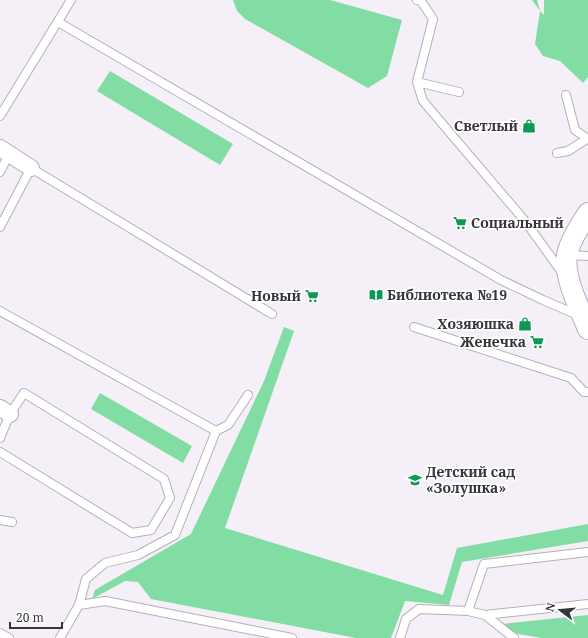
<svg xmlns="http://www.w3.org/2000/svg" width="588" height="638" font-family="'Noto Serif',serif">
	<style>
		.green { fill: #81dda3 }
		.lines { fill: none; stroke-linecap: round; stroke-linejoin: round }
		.service-casing { stroke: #b5b0b8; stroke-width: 10 }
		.minor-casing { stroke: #b5b0b8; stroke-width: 18 }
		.tertiary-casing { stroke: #b5b0b8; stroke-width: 22 }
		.service { stroke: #fff; stroke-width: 8 }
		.minor { stroke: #fff; stroke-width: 16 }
		.tertiary { stroke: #fff; stroke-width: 20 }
		.labels { text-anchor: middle; stroke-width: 3.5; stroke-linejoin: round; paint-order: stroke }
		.poi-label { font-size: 14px; font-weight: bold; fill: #373539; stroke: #fff; text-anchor: end }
	</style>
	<rect width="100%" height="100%" fill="#f5eff8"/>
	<path class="green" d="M 233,0 L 330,0 L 402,20 L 387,76 L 368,88 L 245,19 L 237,11 Z
		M 532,0 L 537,0 L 540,11 L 544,15 L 544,0 L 588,0 L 588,77 L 583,83 L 560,61 L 543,56 L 535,44 L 540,11 Z
		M 110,71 L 233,144 L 220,165 L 97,91 Z
		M 284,327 L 294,331 L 225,528 L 443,595 L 457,548 L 588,524 L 588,541 L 462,562 L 449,605 L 405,601 L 391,638 L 356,638 L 151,599 L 138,582 L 125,581 L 92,599 L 95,590 L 191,534 L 264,381 Z
		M 100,393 L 192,446 L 183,463 L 91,409 Z
		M 588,615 L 588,638 L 542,638 L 518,634 L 502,624 Z"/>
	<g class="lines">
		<g class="service-casing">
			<path id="service" d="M 417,0 L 421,1 L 433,19 L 417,82 L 423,101 L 525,221 L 561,271
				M 58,22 L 501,280 L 543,300 L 580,316
				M 417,82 L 459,92
				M 566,95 L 575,130 L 588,139
				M 0,116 L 71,0
				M 557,153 L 568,151 L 587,139
				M 0,172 L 9,154
				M 0,227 L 31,168 L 272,314
				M 568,255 L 588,256
				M 0,311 L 216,431 L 175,535 L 138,555 L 105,563 L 86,579 L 79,605 L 60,638
				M 414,327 L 571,378 L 584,392 L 588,392
				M 216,431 L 228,425 L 248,395
				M 0,438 L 10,414 L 24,393 L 164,479 L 170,498 L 151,530 L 132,533 L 0,452
				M 0,520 L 12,522
				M 79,605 L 105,601 L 292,638
				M 468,611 L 484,564 L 588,552
				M 485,615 L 588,604
				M 0,633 L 9,638
				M 400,638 L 406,619 L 419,609 L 468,611 L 485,615 L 514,638"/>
		</g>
		<g class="minor-casing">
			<path id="minor" d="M 0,148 L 31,168
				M 0,408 L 10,414"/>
		</g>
		<g class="tertiary-casing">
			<path id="tertiary" d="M 588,213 C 581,224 569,242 567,255 C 563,277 580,309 588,329"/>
		</g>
		<use href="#service" class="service"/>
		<use href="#minor" class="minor"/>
		<use href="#tertiary" class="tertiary"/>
	</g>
	<defs>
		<g id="shop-bare" transform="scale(1.08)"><path d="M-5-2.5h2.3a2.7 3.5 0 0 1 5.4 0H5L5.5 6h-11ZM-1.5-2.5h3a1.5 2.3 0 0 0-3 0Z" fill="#0f9757" stroke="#fff" stroke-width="2.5" paint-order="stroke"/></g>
		<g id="supermarket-bare" transform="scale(1.08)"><path d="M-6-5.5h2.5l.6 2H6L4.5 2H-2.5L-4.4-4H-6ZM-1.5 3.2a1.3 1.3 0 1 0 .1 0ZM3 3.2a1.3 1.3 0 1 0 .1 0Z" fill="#0f9757" stroke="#fff" stroke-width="2.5" paint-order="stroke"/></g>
		<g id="library-bare" transform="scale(1.08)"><path d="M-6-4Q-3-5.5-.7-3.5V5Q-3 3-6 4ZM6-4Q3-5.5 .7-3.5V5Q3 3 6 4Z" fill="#0f9757" stroke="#fff" stroke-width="2.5" paint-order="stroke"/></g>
		<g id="school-bare" transform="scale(1.08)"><path d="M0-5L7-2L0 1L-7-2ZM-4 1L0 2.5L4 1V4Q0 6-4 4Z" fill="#0f9757" stroke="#fff" stroke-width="2.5" paint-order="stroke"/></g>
	</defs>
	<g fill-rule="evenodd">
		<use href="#shop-bare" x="529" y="126"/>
		<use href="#supermarket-bare" x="460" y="223"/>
		<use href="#library-bare" x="376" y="295"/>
		<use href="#supermarket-bare" x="312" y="296"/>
		<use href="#shop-bare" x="525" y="324"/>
		<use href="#supermarket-bare" x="537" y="342"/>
		<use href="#school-bare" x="415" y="480"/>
	</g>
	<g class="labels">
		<g class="poi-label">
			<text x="518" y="131">Светлый</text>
			<text x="471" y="228" text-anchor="start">Социальный</text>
			<text x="387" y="300" text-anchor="start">Библиотека №19</text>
			<text x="301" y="301">Новый</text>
			<text x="514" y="329">Хозяюшка</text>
			<text x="526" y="347">Женечка</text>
			<text x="426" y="477" text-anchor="start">Детский сад<tspan x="426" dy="16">«Золушка»</tspan></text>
		</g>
	</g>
	<g transform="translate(560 610) rotate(286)" stroke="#ffffff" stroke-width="3" paint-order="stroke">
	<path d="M0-3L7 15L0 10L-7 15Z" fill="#373539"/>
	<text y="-6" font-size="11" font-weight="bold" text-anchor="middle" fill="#373539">N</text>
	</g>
	<path d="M10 622v6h52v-6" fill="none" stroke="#373539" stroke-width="2"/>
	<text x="16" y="622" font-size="12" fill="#373539" stroke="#ffffff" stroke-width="3" paint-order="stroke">20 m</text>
</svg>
